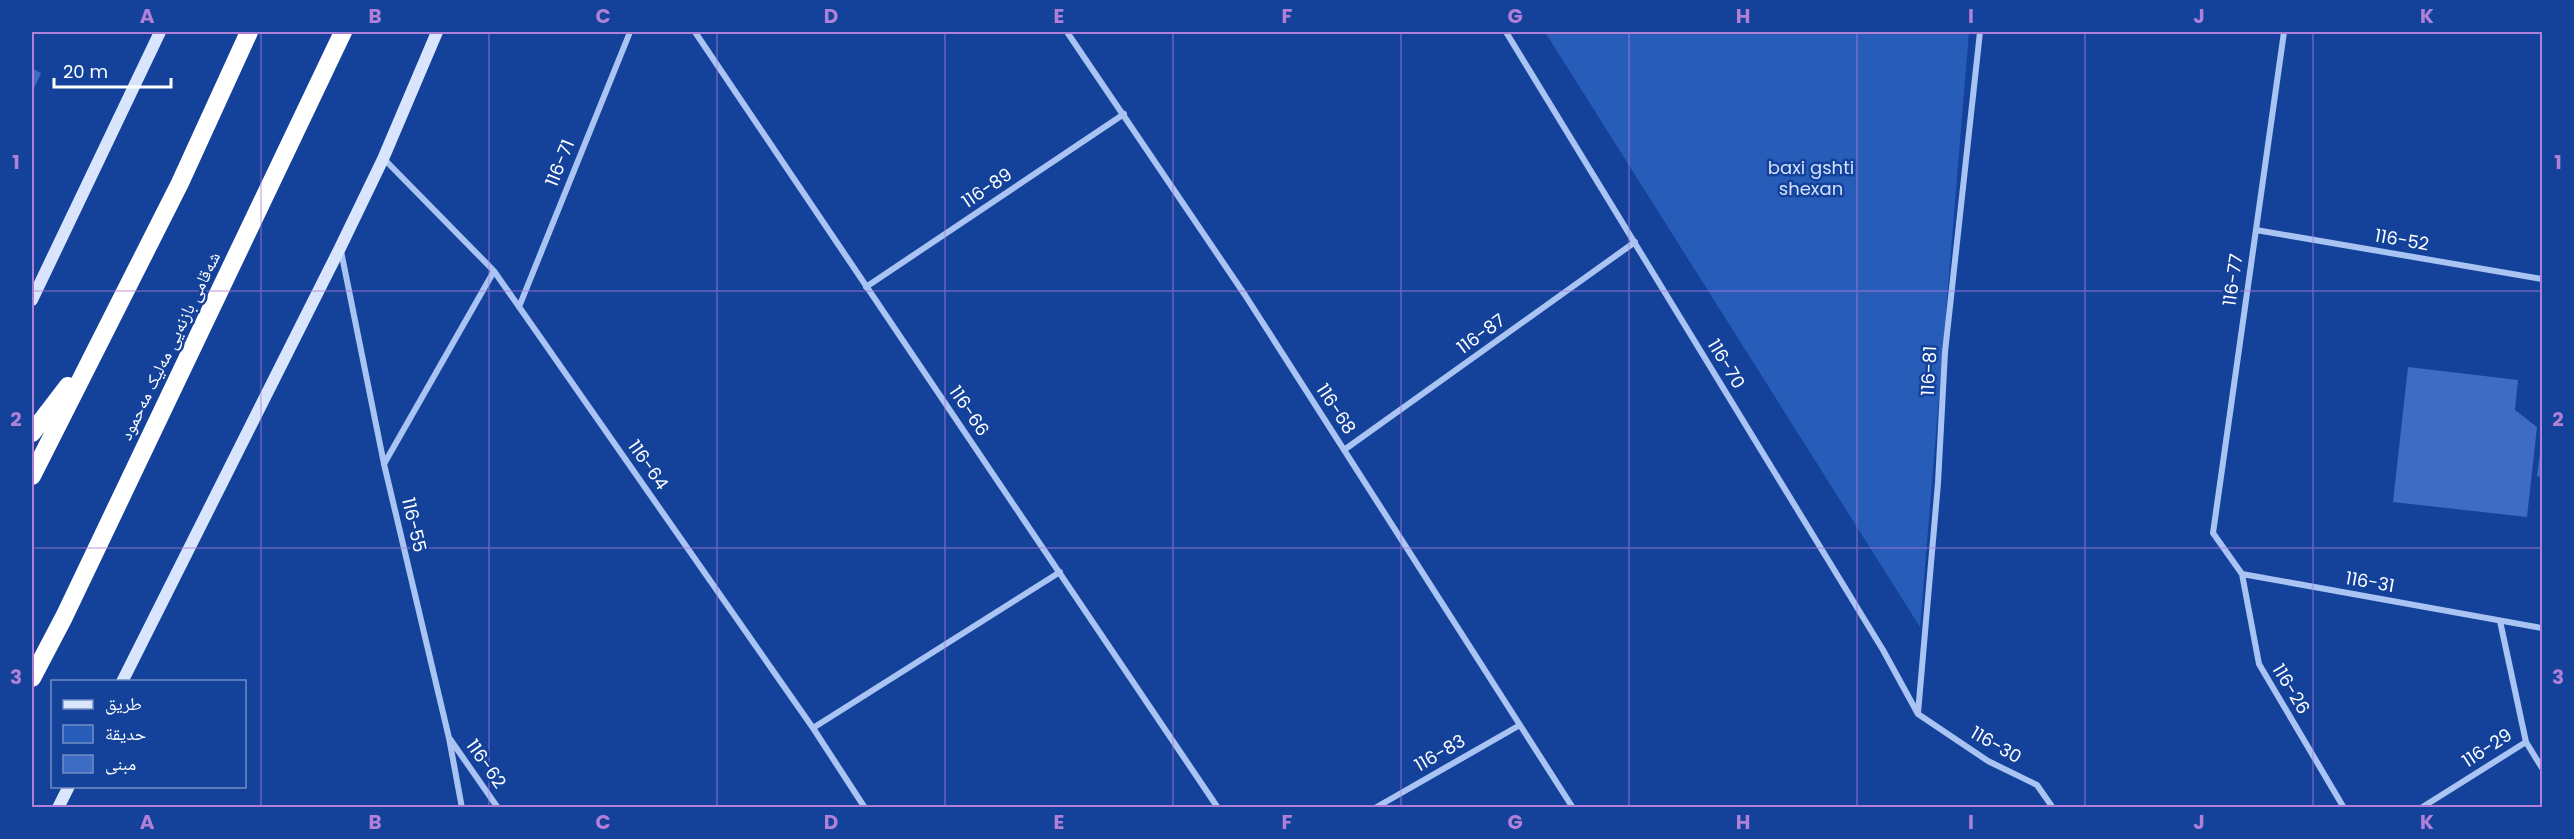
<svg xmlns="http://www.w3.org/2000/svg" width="2574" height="839" font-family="Poppins,'Noto Naskh Arabic',sans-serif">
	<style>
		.green { fill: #275cb9 }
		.building { fill: #3d6cc2 }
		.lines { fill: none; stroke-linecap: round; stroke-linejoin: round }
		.street { stroke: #a9c4f3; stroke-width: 6 }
		.secondary { stroke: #d8e5fd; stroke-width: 12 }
		.highway { stroke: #fff; stroke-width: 18 }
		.grid { fill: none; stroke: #b080d9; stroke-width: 1.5; stroke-opacity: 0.55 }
		.labels { text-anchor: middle; stroke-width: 5; stroke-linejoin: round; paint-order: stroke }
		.street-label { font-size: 18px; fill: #fff; stroke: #14429b }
		.park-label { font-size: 18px; fill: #d1e1fd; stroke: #14429b }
		.neatline { fill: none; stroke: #b080d9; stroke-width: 2 }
		.grid-label { font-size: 20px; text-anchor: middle; font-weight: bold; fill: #b080d9 }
	</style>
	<rect width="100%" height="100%" fill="#14429b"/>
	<path class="green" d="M 1545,32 L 1969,32 L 1920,627 Z"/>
	<path class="building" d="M 32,68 L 41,73 L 32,93 Z
		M 2408,367 L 2518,380 L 2515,410 L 2537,427 L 2527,517 L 2393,502 Z
		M 2541,446 L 2542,446 L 2542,477 L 2537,476 Z"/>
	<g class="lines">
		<path class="street" d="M 695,32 L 1218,808
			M 1067,32 L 1245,295 L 1573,808
			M 1506,32 L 1883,650 L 1918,714 L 1988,761 L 2037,785 L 2053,808
			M 2284,32 L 2213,533 L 2242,574 L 2542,628
			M 384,159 L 494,271 L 813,728 L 865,808
			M 2256,230 L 2542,279
			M 341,251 L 384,464 L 449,738 L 462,808
			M 866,287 L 1124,114
			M 519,307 L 630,32
			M 1344,450 L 1635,242
			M 384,464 L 494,271
			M 2242,574 L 2259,664 L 2344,808
			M 1918,713 L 1938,483 L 1945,352 L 1980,32
			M 813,728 L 1060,572
			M 450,739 L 498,808
			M 2526,742 L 2542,768
			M 1375,808 L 1520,725
			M 2421,808 L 2526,742 L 2500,621"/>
		<path class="secondary" d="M 32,300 L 160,32
			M 122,682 L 340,248 L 383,159 L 437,32
			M 58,808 L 69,786"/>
		<path class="highway" d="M 32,433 L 68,386
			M 32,476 L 180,183 L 249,32
			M 32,678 L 64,617 L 343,32"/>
	</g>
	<path class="grid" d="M 261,32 L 261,808M 489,32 L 489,808M 717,32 L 717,808M 945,32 L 945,808M 1173,32 L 1173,808M 1401,32 L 1401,808M 1629,32 L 1629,808M 1857,32 L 1857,808M 2085,32 L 2085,808M 2313,32 L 2313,808M 32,291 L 2542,291M 32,548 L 2542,548"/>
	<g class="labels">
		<g class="street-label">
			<text transform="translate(560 163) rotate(-68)" y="6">116-71</text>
			<text transform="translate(987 188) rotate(-34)" y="6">116-89</text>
			<text transform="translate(2402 240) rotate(10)" y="6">116-52</text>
			<text transform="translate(2233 280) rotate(-82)" y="6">116-77</text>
			<text transform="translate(1481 334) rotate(-36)" y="6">116-87</text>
			<text transform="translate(170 346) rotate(-64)" y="6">شەقامی بازنەیی مەلیک مەحمود</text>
			<text transform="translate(1726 364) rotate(59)" y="6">116-70</text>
			<text transform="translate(1929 371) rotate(-87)" y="6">116-81</text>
			<text transform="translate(1336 409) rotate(57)" y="6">116-68</text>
			<text transform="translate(969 411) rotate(56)" y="6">116-66</text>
			<text transform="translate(648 465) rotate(55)" y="6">116-64</text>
			<text transform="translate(414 525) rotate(77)" y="6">116-55</text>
			<text transform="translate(2370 582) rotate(10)" y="6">116-31</text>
			<text transform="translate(2291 689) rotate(59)" y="6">116-26</text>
			<text transform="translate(1996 745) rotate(30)" y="6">116-30</text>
			<text transform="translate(2487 748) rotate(-33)" y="6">116-29</text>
			<text transform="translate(1440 753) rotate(-30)" y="6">116-83</text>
			<text transform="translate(486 764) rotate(55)" y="6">116-62</text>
		</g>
		<g class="park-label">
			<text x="1811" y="174">baxi gshti<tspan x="1811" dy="21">shexan</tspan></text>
		</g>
	</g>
	<rect width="2574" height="839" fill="none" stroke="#14429b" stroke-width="66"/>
	<rect x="51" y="680" width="195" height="108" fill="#14429b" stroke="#728ec3" stroke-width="1.5"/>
	<rect x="63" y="700" width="30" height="9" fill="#d8e5fd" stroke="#728ec3" stroke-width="1.5"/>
	<text x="105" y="710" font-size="18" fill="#ffffff">طريق</text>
	<rect x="63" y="725" width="30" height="18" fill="#275cb9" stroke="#728ec3" stroke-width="1.5"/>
	<text x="105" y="740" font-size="18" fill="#ffffff">حديقة</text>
	<rect x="63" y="755" width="30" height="18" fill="#3d6cc2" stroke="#728ec3" stroke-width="1.5"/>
	<text x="105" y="770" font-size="18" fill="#ffffff">مبنى</text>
	<path d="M54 78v9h117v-9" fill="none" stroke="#ffffff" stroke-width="3"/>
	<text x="63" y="78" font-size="18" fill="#ffffff" stroke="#14429b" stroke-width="4.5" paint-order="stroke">20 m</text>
	<rect x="33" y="33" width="2508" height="773" class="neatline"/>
	<g class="grid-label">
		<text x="147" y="23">A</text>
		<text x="375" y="23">B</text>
		<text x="603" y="23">C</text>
		<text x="831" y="23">D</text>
		<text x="1059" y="23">E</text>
		<text x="1287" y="23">F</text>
		<text x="1515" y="23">G</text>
		<text x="1743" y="23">H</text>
		<text x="1971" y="23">I</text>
		<text x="2199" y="23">J</text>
		<text x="2427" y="23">K</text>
		<text x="16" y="169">1</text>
		<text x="2558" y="169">1</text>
		<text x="16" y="426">2</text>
		<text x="2558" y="426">2</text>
		<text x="16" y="684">3</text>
		<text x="2558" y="684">3</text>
		<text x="147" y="829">A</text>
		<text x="375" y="829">B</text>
		<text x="603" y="829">C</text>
		<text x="831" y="829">D</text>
		<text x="1059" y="829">E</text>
		<text x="1287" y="829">F</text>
		<text x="1515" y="829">G</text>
		<text x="1743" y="829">H</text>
		<text x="1971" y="829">I</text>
		<text x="2199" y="829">J</text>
		<text x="2427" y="829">K</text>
	</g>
</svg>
